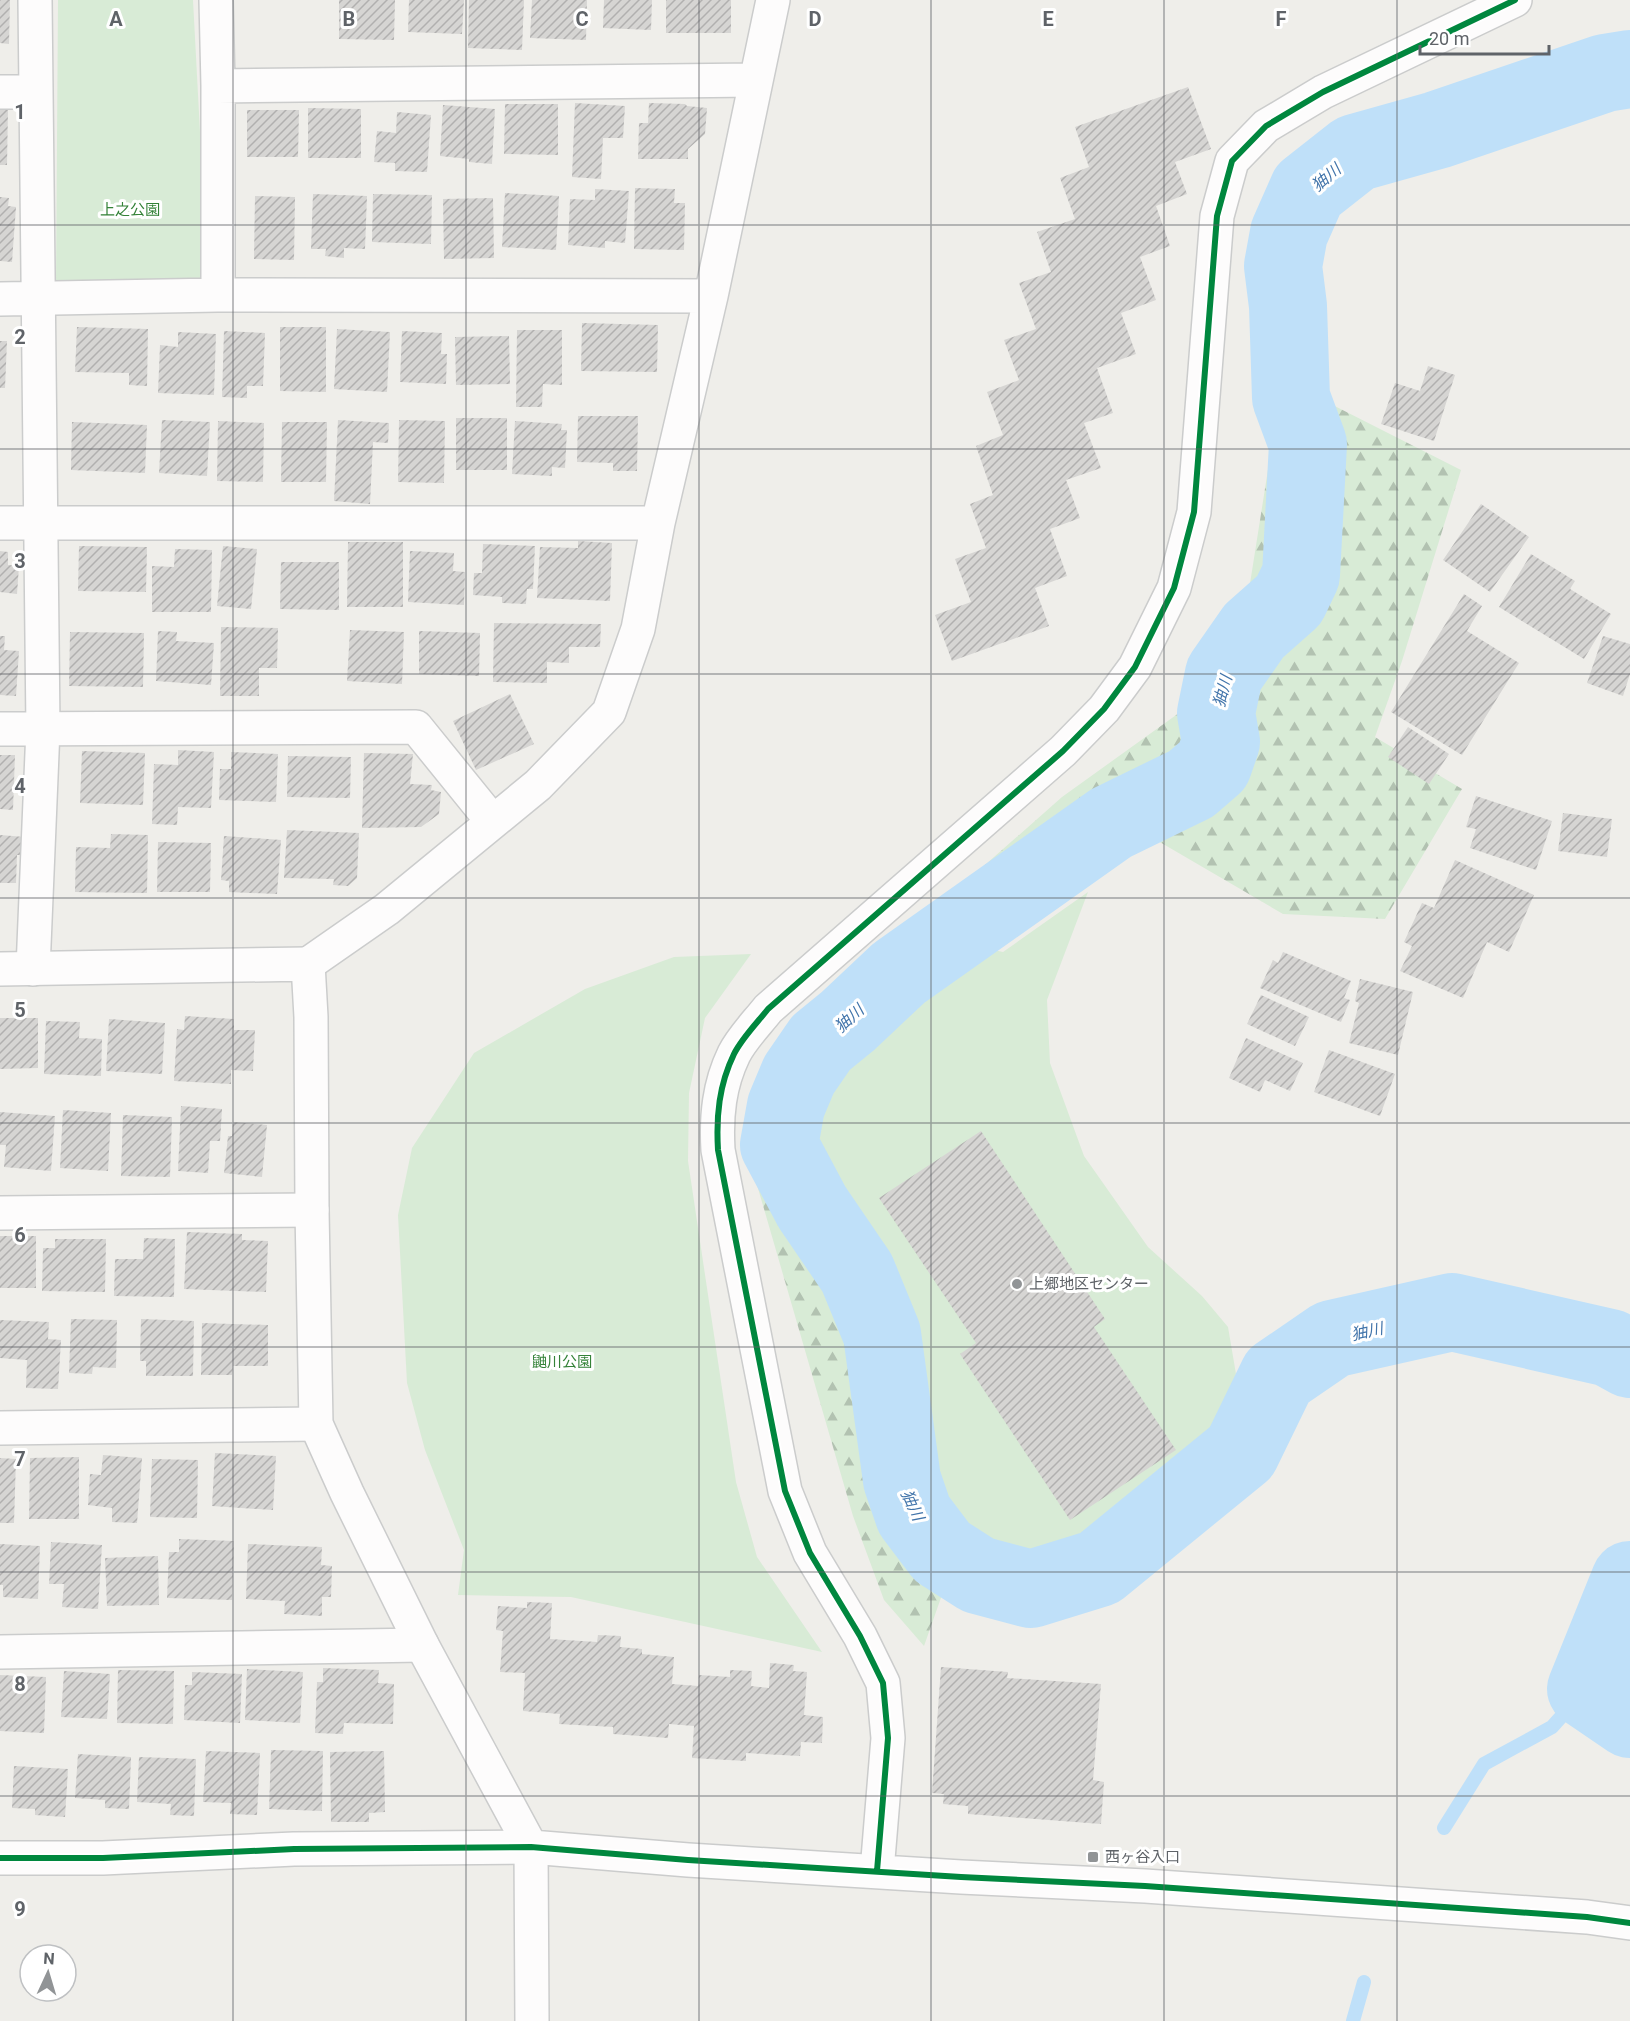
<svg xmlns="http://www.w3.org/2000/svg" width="1630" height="2021" font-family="Roboto,'Noto Sans JP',sans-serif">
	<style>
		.forest { fill: url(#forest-firs) }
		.park { fill: #d8ebd6 }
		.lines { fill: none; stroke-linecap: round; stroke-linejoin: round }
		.stream { stroke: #bfe0f9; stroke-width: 14 }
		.river { stroke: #bfe0f9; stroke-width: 78 }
		.building { fill: url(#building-hatch) }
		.minor-casing { stroke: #cbcccc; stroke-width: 36 }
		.tertiary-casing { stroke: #cbcccc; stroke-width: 36 }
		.minor { stroke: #fdfcfc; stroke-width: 33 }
		.tertiary { stroke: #fdfcfc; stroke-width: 33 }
		.cycleway-casing { stroke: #fff; stroke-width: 10 }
		.cycleway { stroke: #00873e; stroke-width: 6 }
		.grid { fill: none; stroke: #5f6368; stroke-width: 1.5; stroke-opacity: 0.55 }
		.poi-dot { fill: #919496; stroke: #fff; stroke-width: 2 }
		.labels { text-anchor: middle; stroke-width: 6; stroke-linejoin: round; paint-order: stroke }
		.park-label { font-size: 15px; fill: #348238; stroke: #fff }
		.poi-label { font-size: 15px; fill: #5f6368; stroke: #fff; text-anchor: start }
		.water-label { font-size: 16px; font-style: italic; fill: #4174aa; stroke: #fff }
		.grid-label { font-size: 20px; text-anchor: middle; font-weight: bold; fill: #5f6368; stroke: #fff; stroke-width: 6; stroke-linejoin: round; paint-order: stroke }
	</style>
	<defs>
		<pattern id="forest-firs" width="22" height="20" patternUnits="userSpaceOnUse" patternTransform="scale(1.5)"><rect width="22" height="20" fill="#d8ebd6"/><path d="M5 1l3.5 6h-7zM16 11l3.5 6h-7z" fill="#b2c2b1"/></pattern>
		<pattern id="building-hatch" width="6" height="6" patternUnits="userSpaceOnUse" patternTransform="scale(1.5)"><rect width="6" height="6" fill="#d6d5d3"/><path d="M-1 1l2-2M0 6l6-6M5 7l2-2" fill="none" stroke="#b1b0af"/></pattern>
	</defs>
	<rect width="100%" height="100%" fill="#efeeea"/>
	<path class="forest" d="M 1303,355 L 1309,393 L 1461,470 L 1402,661 L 1375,737 L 1462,789 L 1385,919 L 1283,914 L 1158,841 L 899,941 L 1062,797 L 1236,672 L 1273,438 L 1262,381 Z
		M 753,1171 L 801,1197 L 860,1291 L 896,1415 L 921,1520 L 956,1555 L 924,1646 L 884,1600 L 853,1516 Z"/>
	<path class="park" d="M 58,0 L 193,0 L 208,283 L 56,285 Z
		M 1088,892 L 1047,1000 L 1050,1063 L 1084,1156 L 1148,1247 L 1202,1296 L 1228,1327 L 1236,1374 L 1214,1431 L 1170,1488 L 1090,1545 L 1028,1567 L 980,1551 L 922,1490 L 915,1409 L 883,1317 L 850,1237 L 804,1171 L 793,1131 L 816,1090 L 984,948 L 1003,952 Z
		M 751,954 L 705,1018 L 689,1093 L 688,1161 L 736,1482 L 757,1557 L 822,1652 L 571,1597 L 458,1595 L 464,1550 L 425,1450 L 407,1383 L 398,1215 L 412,1148 L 474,1053 L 585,989 L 674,957 Z"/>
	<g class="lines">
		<path class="stream" d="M 1444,1828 L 1484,1764 L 1552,1727 L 1586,1689
			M 1353,2021 L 1364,1982"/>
		<path class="river" d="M 1630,69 L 1605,73 L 1437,130 L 1355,153 L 1308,190 L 1289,233 L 1283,266 L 1288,306 L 1291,398 L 1308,444 L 1301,575 L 1289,600 L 1254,631 L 1224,674 L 1216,713 L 1221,742 L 1213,765 L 1191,784 L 1111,823 L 899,973 L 848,1021 L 821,1043 L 799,1075 L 786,1106 L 779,1145 L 812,1207 L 857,1273 L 882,1334 L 902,1480 L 914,1515 L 942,1552 L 978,1575 L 1031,1589 L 1099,1568 L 1241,1452 L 1278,1376 L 1332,1339 L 1452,1312 L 1610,1348 L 1630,1359
			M 1630,1580 L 1586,1689 L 1630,1719"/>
	</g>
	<path class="building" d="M 0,0 L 10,0 L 9,44 L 0,43 Z
		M 339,0 L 395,0 L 394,40 L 339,39 Z
		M 409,0 L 464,0 L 462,34 L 408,32 Z
		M 469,0 L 524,0 L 522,50 L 468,48 Z
		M 532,0 L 587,0 L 586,40 L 530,38 Z
		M 604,0 L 652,0 L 651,30 L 603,28 Z
		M 666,0 L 731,0 L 731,33 L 666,33 Z
		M 1188,87 L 1211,149 L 1175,162 L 1187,194 L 1156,206 L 1170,246 L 1140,257 L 1156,300 L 1121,313 L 1136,354 L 1097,368 L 1113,413 L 1084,423 L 1101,468 L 1066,480 L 1080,518 L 1050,529 L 1067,576 L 1035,588 L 1049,626 L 952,661 L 935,615 L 971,602 L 955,559 L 986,548 L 970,504 L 993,495 L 976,446 L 1003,435 L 987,392 L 1019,380 L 1004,340 L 1036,329 L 1019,283 L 1051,272 L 1037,232 L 1075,219 L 1060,178 L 1089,167 L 1075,127 Z
		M 575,103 L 625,106 L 623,138 L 603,138 L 601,179 L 572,177 Z
		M 649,103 L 685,104 L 687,106 L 707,108 L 705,134 L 688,149 L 688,159 L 638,159 L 639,123 L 648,123 Z
		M 505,104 L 558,104 L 558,155 L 504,154 Z
		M 443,105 L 495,109 L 492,164 L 469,162 L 469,159 L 440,156 Z
		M 308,108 L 361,109 L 361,158 L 308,158 Z
		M 0,109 L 8,109 L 7,165 L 0,165 Z
		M 247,110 L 299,110 L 298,157 L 247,157 Z
		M 397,112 L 431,115 L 427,172 L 395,171 L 395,163 L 374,162 L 377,131 L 396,133 Z
		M 635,188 L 675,189 L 674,203 L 685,203 L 684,250 L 634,249 Z
		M 595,189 L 629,191 L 625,243 L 605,241 L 605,248 L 568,245 L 570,199 L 595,200 Z
		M 505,193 L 559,196 L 556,250 L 502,247 Z
		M 313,194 L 367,196 L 365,249 L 344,248 L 344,258 L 325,256 L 326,249 L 311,249 Z
		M 373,194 L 432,195 L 431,244 L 372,242 Z
		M 255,196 L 295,197 L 294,260 L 254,259 Z
		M 0,197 L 9,198 L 8,206 L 16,207 L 12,262 L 0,261 Z
		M 493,198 L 494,258 L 444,259 L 443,199 Z
		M 582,323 L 658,325 L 657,372 L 581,371 Z
		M 77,327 L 148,329 L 147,386 L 129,385 L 129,373 L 75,372 Z
		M 280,327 L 326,327 L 326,392 L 280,391 Z
		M 337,329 L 390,332 L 387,392 L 334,389 Z
		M 517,330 L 562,330 L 562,385 L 543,384 L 542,407 L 516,407 Z
		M 224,331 L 265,333 L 263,386 L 247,386 L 247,398 L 222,397 Z
		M 402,331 L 442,333 L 441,354 L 447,354 L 446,384 L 400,382 Z
		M 178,332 L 216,334 L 214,395 L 158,393 L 160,345 L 178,347 Z
		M 509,336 L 510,384 L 456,385 L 455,337 Z
		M 0,341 L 7,341 L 5,388 L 0,388 Z
		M 1428,366 L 1455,375 L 1434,441 L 1381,424 L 1395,383 L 1420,391 Z
		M 578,416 L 638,416 L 637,471 L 613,471 L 613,463 L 577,462 Z
		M 456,418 L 507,418 L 507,470 L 456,470 Z
		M 162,420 L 210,422 L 207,476 L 159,473 Z
		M 338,420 L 389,423 L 388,443 L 373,442 L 370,504 L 334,501 Z
		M 399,420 L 445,421 L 444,483 L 398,482 Z
		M 218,421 L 264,423 L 263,482 L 217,481 Z
		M 515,421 L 562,424 L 561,430 L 567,430 L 565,468 L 552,467 L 552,476 L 512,474 Z
		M 72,422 L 147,425 L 145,473 L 71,470 Z
		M 282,422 L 327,422 L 326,482 L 281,482 Z
		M 1481,504 L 1529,537 L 1490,592 L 1443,560 Z
		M 578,541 L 612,543 L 610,601 L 537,598 L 540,547 L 578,548 Z
		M 348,542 L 403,542 L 403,607 L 347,607 Z
		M 483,544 L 535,546 L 533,589 L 527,589 L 526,604 L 502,603 L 502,597 L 473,595 L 474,573 L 482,573 Z
		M 79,546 L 147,547 L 146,592 L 78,591 Z
		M 223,546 L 257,549 L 251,609 L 217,606 Z
		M 175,549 L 212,550 L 211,612 L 152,612 L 152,566 L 174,567 Z
		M 0,551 L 8,552 L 8,565 L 19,566 L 17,594 L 0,592 Z
		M 410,551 L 454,553 L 453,571 L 465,572 L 464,605 L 408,602 Z
		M 1531,554 L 1575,581 L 1570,589 L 1611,614 L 1584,659 L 1499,607 Z
		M 281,562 L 339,562 L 339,610 L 280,609 Z
		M 1464,594 L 1482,606 L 1467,631 L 1519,663 L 1462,755 L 1391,712 Z
		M 494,623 L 601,624 L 600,647 L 569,647 L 569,663 L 547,662 L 547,683 L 493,682 Z
		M 221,627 L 278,628 L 277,668 L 259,668 L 259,696 L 220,696 Z
		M 350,630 L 404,632 L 402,684 L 347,681 Z
		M 158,631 L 177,632 L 176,641 L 214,643 L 211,685 L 156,681 Z
		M 419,631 L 480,633 L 479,676 L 419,674 Z
		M 70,632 L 144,633 L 143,687 L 69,686 Z
		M 0,636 L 5,636 L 4,650 L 19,651 L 16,696 L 0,695 Z
		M 1603,636 L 1630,644 L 1630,674 L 1623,696 L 1587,683 Z
		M 510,694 L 534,744 L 476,770 L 453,721 Z
		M 1408,727 L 1449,754 L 1429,784 L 1388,757 Z
		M 178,750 L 214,752 L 211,808 L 178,807 L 177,825 L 152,824 L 154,764 L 178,765 Z
		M 82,751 L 145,753 L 143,805 L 80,803 Z
		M 231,752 L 278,754 L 276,802 L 219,800 L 220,769 L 231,769 Z
		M 364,753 L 413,754 L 410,784 L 432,785 L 431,790 L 441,792 L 439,814 L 421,827 L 362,828 Z
		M 0,755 L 15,755 L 13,810 L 0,809 Z
		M 288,756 L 351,757 L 350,798 L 287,797 Z
		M 1476,796 L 1552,821 L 1536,870 L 1470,848 L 1476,829 L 1466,827 Z
		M 1563,813 L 1612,819 L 1607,857 L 1558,851 Z
		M 287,830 L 359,833 L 357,878 L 348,886 L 333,885 L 334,879 L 284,878 Z
		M 111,834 L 148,835 L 147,893 L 75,892 L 76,847 L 110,848 Z
		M 0,835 L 25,837 L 24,855 L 17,855 L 16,883 L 0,883 Z
		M 224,836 L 281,840 L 277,894 L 229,892 L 229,881 L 221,880 Z
		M 158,842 L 211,843 L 210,892 L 157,892 Z
		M 1455,860 L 1534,895 L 1509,952 L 1487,942 L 1463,998 L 1400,971 L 1412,946 L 1404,942 L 1422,903 L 1434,908 Z
		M 1283,952 L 1351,981 L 1344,998 L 1350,1000 L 1341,1022 L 1260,988 L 1273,960 L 1278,963 Z
		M 1360,979 L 1413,992 L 1398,1055 L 1349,1043 L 1359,1003 L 1355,1001 Z
		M 1261,995 L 1309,1017 L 1295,1046 L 1247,1024 Z
		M 185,1016 L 234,1019 L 234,1030 L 255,1030 L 253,1071 L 231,1070 L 231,1084 L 174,1081 L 177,1029 L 184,1030 Z
		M 0,1018 L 38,1018 L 38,1068 L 0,1069 Z
		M 109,1019 L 165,1023 L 162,1074 L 106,1071 Z
		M 46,1021 L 80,1022 L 79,1038 L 102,1039 L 101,1076 L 44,1074 Z
		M 1246,1038 L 1303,1063 L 1290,1091 L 1265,1080 L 1260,1092 L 1229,1078 Z
		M 1329,1050 L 1395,1074 L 1380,1116 L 1314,1092 Z
		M 181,1106 L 222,1109 L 220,1141 L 210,1141 L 208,1173 L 178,1171 Z
		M 63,1110 L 111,1113 L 108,1171 L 60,1168 Z
		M 0,1112 L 55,1116 L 51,1171 L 4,1167 L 6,1145 L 0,1145 Z
		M 123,1115 L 172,1117 L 170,1177 L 121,1176 Z
		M 233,1122 L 267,1125 L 262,1177 L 224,1173 L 228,1136 L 232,1136 Z
		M 981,1131 L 1105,1319 L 1094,1327 L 1176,1450 L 1070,1520 L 960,1354 L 976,1343 L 879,1198 Z
		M 187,1232 L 242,1234 L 242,1240 L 268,1241 L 266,1292 L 184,1289 Z
		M 0,1236 L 36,1236 L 36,1288 L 0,1288 Z
		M 144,1238 L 175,1239 L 174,1297 L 114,1296 L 115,1259 L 143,1259 Z
		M 55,1239 L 106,1239 L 105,1292 L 42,1291 L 43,1248 L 55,1248 Z
		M 71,1319 L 117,1320 L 116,1368 L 93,1367 L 92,1374 L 69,1373 Z
		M 141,1319 L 194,1321 L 193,1376 L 146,1376 L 146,1361 L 140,1361 Z
		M 0,1320 L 49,1322 L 48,1339 L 61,1340 L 58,1389 L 26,1388 L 27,1360 L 0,1358 Z
		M 202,1323 L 268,1325 L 268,1366 L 233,1366 L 232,1375 L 201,1375 Z
		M 215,1453 L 276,1456 L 273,1510 L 212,1506 Z
		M 103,1455 L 142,1458 L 137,1523 L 112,1522 L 112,1508 L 88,1505 L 90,1474 L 101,1475 Z
		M 79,1457 L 79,1519 L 29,1519 L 30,1458 Z
		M 0,1458 L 16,1459 L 14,1523 L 0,1523 Z
		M 152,1459 L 198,1460 L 197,1518 L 150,1517 Z
		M 179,1539 L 234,1541 L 232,1600 L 167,1598 L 169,1552 L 179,1552 Z
		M 51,1542 L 102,1545 L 98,1609 L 62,1607 L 64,1584 L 49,1584 Z
		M 0,1544 L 40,1546 L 38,1599 L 3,1597 L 3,1585 L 0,1585 Z
		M 248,1544 L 322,1547 L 321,1565 L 332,1566 L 331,1597 L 322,1597 L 322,1616 L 284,1614 L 285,1601 L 246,1599 Z
		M 158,1556 L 159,1605 L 107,1606 L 105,1558 Z
		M 527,1602 L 552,1603 L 550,1639 L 597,1642 L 598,1635 L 621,1636 L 620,1647 L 642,1649 L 642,1654 L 674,1657 L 672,1684 L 698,1686 L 699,1675 L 730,1677 L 730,1670 L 752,1671 L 751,1686 L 769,1688 L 770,1663 L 794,1665 L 793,1671 L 807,1672 L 804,1715 L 823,1717 L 822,1743 L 801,1742 L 800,1756 L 746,1753 L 746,1761 L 692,1758 L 694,1726 L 669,1724 L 668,1738 L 613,1734 L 613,1727 L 559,1724 L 560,1714 L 523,1711 L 525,1673 L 500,1672 L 503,1631 L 496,1630 L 498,1606 L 527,1608 Z
		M 941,1667 L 1008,1672 L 1007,1678 L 1101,1684 L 1093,1780 L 1104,1782 L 1101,1824 L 968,1814 L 968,1806 L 943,1804 L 944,1794 L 932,1793 Z
		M 323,1668 L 379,1670 L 378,1683 L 394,1684 L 393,1724 L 344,1723 L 343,1734 L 315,1733 L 317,1682 L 323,1682 Z
		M 247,1669 L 303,1672 L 300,1723 L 245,1720 Z
		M 118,1670 L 174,1671 L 173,1724 L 117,1723 Z
		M 64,1671 L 110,1674 L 107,1719 L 61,1717 Z
		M 192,1672 L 242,1674 L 240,1723 L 184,1720 L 185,1685 L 192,1685 Z
		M 0,1675 L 46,1677 L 44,1733 L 0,1731 Z
		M 271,1750 L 323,1751 L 322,1811 L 269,1809 Z
		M 206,1751 L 260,1753 L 257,1815 L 230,1814 L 231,1803 L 203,1802 Z
		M 384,1751 L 385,1812 L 369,1813 L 369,1822 L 331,1822 L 330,1752 Z
		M 78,1754 L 131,1757 L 129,1809 L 105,1808 L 105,1800 L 75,1798 Z
		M 139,1757 L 196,1759 L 194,1816 L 170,1815 L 171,1804 L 137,1802 Z
		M 14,1766 L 68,1769 L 65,1817 L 35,1815 L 35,1809 L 12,1808 Z"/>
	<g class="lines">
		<g class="minor-casing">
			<path id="minor" d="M 216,0 L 218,86 L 218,295
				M 218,86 L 756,80
				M 0,92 L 36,92
				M 0,299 L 218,295 L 711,296
				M 0,523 L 658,523
				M 0,729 L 416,727 L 493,822
				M 308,964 L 387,909 L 538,785 L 609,712 L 638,629 L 658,523 L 711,296 L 773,0
				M 33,969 L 43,729 L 35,0
				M 0,1213 L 312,1210
				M 0,1428 L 316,1424
				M 0,1652 L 422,1645
				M 0,1858 L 103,1858 L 294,1849 L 531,1847"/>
		</g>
		<g class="tertiary-casing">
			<path id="tertiary" d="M 0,969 L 308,964 L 311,1017 L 312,1210 L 316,1424 L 347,1493 L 422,1645 L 531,1847 L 532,2021
				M 531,1847 L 688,1860 L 961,1877 L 1145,1886 L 1587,1917 L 1630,1923
				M 877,1871 L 888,1738 L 883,1683 L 860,1636 L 810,1553 L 785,1491 L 718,1150 C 716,1116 719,1085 734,1054 C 742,1038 757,1023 768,1009 L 1063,751 L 1104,709 L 1135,667 L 1174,588 L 1194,512 L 1217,216 L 1232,161 L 1266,126 L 1323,92 L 1515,0"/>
		</g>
		<use href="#minor" class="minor"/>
		<use href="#tertiary" class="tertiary"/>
		<g class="cycleway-casing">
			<path id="cycleway" d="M 0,1858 L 103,1858 L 294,1849 L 531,1847 L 688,1860 L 961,1877 L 1145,1886 L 1587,1917 L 1630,1923
				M 877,1871 L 888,1738 L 883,1683 L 860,1636 L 810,1553 L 785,1491 L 718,1150 C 716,1116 719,1085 734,1054 C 742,1038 757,1023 768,1009 L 1063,751 L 1104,709 L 1135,667 L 1174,588 L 1194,512 L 1217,216 L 1232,161 L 1266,126 L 1323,92 L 1515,0"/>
		</g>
		<use href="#cycleway" class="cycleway"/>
	</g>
	<path class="grid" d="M 233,0 L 233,2021M 466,0 L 466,2021M 699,0 L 699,2021M 931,0 L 931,2021M 1164,0 L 1164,2021M 1397,0 L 1397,2021M 0,225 L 1630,225M 0,449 L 1630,449M 0,674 L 1630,674M 0,898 L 1630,898M 0,1123 L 1630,1123M 0,1347 L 1630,1347M 0,1572 L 1630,1572M 0,1796 L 1630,1796"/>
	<g class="poi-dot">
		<circle cx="1017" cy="1284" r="6"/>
		<rect x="1087" y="1851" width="12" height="12" rx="3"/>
	</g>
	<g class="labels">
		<g class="park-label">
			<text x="130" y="215">上之公園</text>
			<text x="562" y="1367">鼬川公園</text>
		</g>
		<g class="poi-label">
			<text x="1029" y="1289">上郷地区センター</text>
			<text x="1105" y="1862">西ヶ谷入口</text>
		</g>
		<g class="water-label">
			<text transform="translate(1326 177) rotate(-40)" y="6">㹨川</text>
			<text transform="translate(1222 691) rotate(-75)" y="6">㹨川</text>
			<text transform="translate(849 1018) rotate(-42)" y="6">㹨川</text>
			<text transform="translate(1367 1331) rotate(-12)" y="6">㹨川</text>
			<text transform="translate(913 1505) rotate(65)" y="6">㹨川</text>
		</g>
	</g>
	<g class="grid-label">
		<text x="116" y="26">A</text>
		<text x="349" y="26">B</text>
		<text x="582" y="26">C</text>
		<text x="815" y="26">D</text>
		<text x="1048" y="26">E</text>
		<text x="1281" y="26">F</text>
		<text x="20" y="119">1</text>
		<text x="20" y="344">2</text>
		<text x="20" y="568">3</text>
		<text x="20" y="793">4</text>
		<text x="20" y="1017">5</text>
		<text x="20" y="1242">6</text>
		<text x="20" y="1466">7</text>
		<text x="20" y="1691">8</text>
		<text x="20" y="1916">9</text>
	</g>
	<g transform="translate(48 1973) rotate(4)"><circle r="28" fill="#ffffff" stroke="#bfc1c3" stroke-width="1.5"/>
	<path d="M0-4.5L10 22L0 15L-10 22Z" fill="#919496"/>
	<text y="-9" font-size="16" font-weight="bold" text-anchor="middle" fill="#5f6368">N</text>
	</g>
	<path d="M1420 45v9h129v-9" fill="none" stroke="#5f6368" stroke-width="3"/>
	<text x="1429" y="45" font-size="18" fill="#5f6368" stroke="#ffffff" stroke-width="4.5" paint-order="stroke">20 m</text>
</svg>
